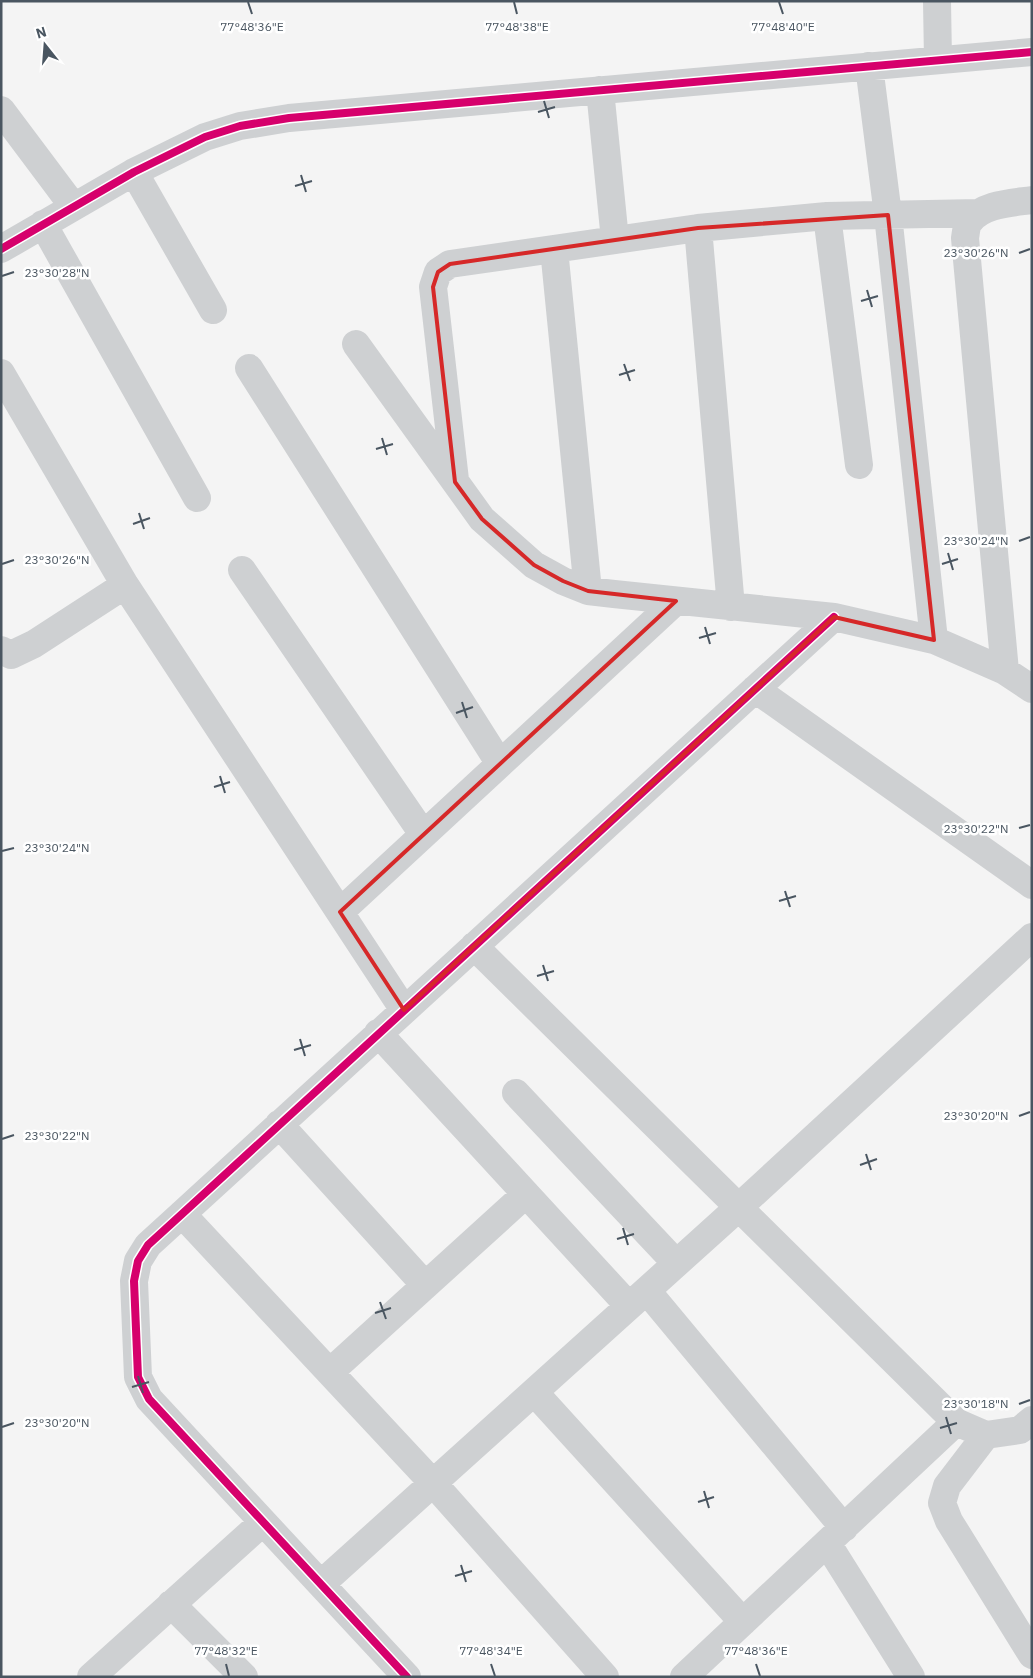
<svg xmlns="http://www.w3.org/2000/svg" width="1033" height="1678" font-family="'IBM Plex Sans',sans-serif">
	<style>
		.lines { fill: none; stroke-linecap: round; stroke-linejoin: round }
		.street { stroke: #ced0d2; stroke-width: 28 }
		.cycleway-casing { stroke: #fff; stroke-width: 11 }
		.cycleway { stroke: #d6006c; stroke-width: 8 }
		.marked { fill: none; stroke: #d62828; stroke-width: 4; stroke-linejoin: round }
		.ticks { fill: none; stroke: #4a5661; stroke-width: 2 }
		.ticks-label { font-size: 12px; text-anchor: middle; fill: #4a5661; stroke: #fff; stroke-width: 5; stroke-linejoin: round; paint-order: stroke }
	</style>
	<rect width="100%" height="100%" fill="#f4f4f4"/>
	<g class="lines">
		<path class="street" d="M 937,1 L 938,60
			M 869,66 L 888,215 L 934,640
			M 600,90 L 615,240
			M 1,110 L 73,206
			M 134,172 L 213,310
			M 827,216 L 859,465
			M 43,224 L 197,498
			M 698,228 L 731,607
			M 1,249 L 134,172 L 205,137 L 240,126 L 289,118 L 1032,52
			M 554,249 L 588,591
			M 356,344 L 482,519 L 534,565 L 563,581 L 588,591 L 614,594 L 834,617 L 934,640 L 1005,671 L 1032,689
			M 249,368 L 500,764
			M 1,373 L 125,585 L 404,1010
			M 455,480 L 433,287 L 438,272 L 450,264 L 698,228 L 827,216 L 979,213
			M 242,570 L 423,834
			M 1,650 L 11,655 L 34,644 L 125,585
			M 1005,671 L 965,238 C 966,233 966,226 969,222 C 982,204 1011,203 1032,200
			M 755,689 L 1032,885
			M 340,912 L 676,601
			M 474,946 L 956,1422 L 986,1435 L 1020,1430 L 1032,1420
			M 378,1033 L 629,1306
			M 516,1093 L 676,1263
			M 279,1124 L 425,1285
			M 182,1214 L 433,1483 L 605,1677
			M 647,1291 L 844,1528
			M 330,1372 L 526,1194
			M 534,1392 L 743,1622
			M 986,1435 L 947,1486 L 942,1503 L 949,1521 L 1032,1655
			M 827,1543 L 911,1677
			M 321,1584 L 738,1208 L 1032,937
			M 171,1604 L 244,1677
			M 91,1677 L 263,1522
			M 407,1677 L 149,1399 L 138,1377 L 134,1281 L 138,1261 L 148,1245 L 182,1214 L 834,617
			M 684,1677 L 956,1422"/>
		<g class="cycleway-casing">
			<path id="cycleway" d="M 1,249 L 134,172 L 205,137 L 240,126 L 289,118 L 1032,52
				M 407,1677 L 149,1399 L 138,1377 L 134,1281 L 138,1261 L 148,1245 L 182,1214 L 834,617"/>
		</g>
		<use href="#cycleway" class="cycleway"/>
	</g>
	<path class="marked" d="M 888,215 L 934,640 L 834,617 L 404,1010 L 340,912 L 676,601 L 588,591 L 563,581 L 534,565 L 482,519 L 455,482 L 433,287 L 438,272 L 450,264 L 698,228 Z"/>
	<path class="ticks" d="M 248,2 L 252,14M 514,2 L 517,14M 779,2 L 783,14M 544,101 L 549,118M 538,112 L 555,107M 301,175 L 306,192M 295,186 L 312,181M 1019,253 L 1030,249M 2,276 L 14,272M 867,290 L 872,307M 861,301 L 878,296M 624,364 L 630,381M 619,375 L 635,370M 382,438 L 387,455M 376,449 L 393,444M 139,513 L 144,529M 133,524 L 150,518M 1019,541 L 1030,537M 948,553 L 953,570M 2,564 L 14,560M 942,564 L 958,559M 705,627 L 710,644M 699,638 L 716,633M 462,702 L 467,718M 456,713 L 473,707M 220,776 L 225,793M 214,787 L 230,782M 1019,828 L 1030,825M 2,851 L 14,848M 785,891 L 790,907M 779,901 L 796,896M 543,965 L 548,981M 537,976 L 554,971M 300,1039 L 305,1056M 294,1050 L 311,1045M 1019,1116 L 1030,1112M 2,1139 L 14,1135M 866,1154 L 871,1170M 860,1165 L 877,1159M 623,1228 L 628,1245M 617,1239 L 634,1234M 380,1302 L 386,1319M 375,1313 L 391,1308M 138,1376 L 143,1393M 132,1387 L 149,1382M 1019,1404 L 1030,1400M 946,1417 L 951,1434M 2,1427 L 14,1423M 940,1428 L 957,1423M 704,1491 L 709,1508M 698,1502 L 714,1497M 461,1565 L 466,1582M 455,1576 L 472,1571M 226,1664 L 229,1676M 491,1664 L 495,1676M 756,1664 L 760,1676"/>
	<g class="ticks-label">
		<text x="252" y="31">77°48'36"E</text>
		<text x="517" y="31">77°48'38"E</text>
		<text x="783" y="31">77°48'40"E</text>
		<text x="976" y="257">23°30'26"N</text>
		<text x="57" y="277">23°30'28"N</text>
		<text x="976" y="545">23°30'24"N</text>
		<text x="57" y="564">23°30'26"N</text>
		<text x="976" y="833">23°30'22"N</text>
		<text x="57" y="852">23°30'24"N</text>
		<text x="976" y="1120">23°30'20"N</text>
		<text x="57" y="1140">23°30'22"N</text>
		<text x="976" y="1408">23°30'18"N</text>
		<text x="57" y="1427">23°30'20"N</text>
		<text x="226" y="1655">77°48'32"E</text>
		<text x="491" y="1655">77°48'34"E</text>
		<text x="756" y="1655">77°48'36"E</text>
	</g>
	<rect width="1033" height="1678" fill="none" stroke="#4a5661" stroke-width="5"/>
	<g transform="translate(45 45) rotate(343)" stroke="#ffffff" stroke-width="4" paint-order="stroke">
	<path d="M0-4L9 19L0 12L-9 19Z" fill="#4a5661"/>
	<text y="-8" font-size="14" font-weight="bold" text-anchor="middle" fill="#4a5661">N</text>
	</g>
</svg>
